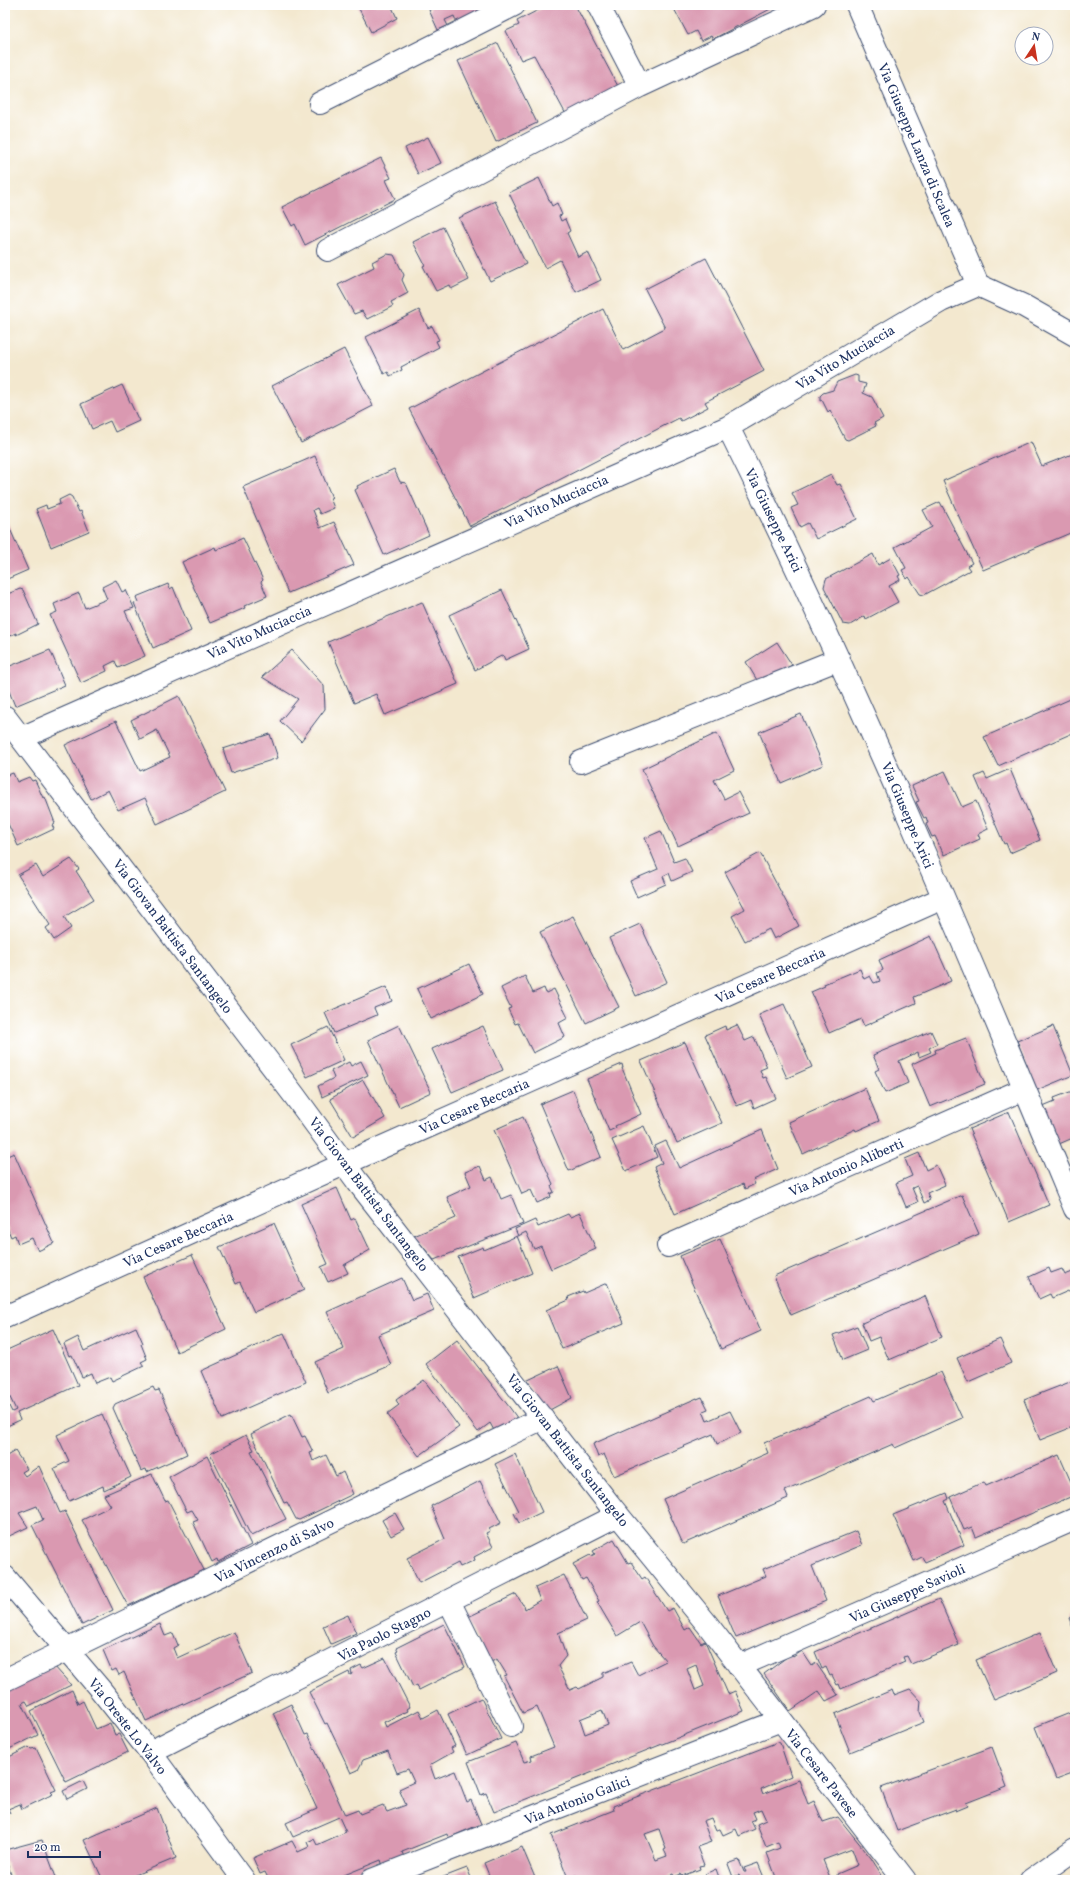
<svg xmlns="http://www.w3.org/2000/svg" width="1080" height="1885" font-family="Vollkorn,serif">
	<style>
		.building { fill: #da99b1; fill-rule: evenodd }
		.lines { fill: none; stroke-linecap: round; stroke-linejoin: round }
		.minor-casing { stroke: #3b4b6f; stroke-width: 24 }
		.tertiary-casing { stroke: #3b4b6f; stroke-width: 24 }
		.minor { stroke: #fff; stroke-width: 22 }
		.tertiary { stroke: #fff; stroke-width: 22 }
		.labels { text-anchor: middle; stroke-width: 4; stroke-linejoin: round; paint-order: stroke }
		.street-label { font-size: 14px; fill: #1b2f5e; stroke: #fff }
	</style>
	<rect width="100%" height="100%" fill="#fff"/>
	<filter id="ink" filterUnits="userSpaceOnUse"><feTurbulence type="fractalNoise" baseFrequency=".025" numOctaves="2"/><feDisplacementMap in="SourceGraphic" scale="8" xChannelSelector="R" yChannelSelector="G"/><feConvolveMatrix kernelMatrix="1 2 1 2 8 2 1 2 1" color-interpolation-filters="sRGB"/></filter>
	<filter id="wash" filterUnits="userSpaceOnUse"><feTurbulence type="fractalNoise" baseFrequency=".012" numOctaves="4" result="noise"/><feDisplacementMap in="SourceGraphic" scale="16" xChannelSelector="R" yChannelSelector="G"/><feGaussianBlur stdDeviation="0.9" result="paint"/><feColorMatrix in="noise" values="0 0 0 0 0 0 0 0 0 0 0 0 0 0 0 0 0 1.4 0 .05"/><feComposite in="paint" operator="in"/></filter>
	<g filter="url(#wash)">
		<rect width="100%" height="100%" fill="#f3e8cf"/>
		<g id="blocks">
			<path class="building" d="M 357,5 L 391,5 L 397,18 L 371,32 Z
				M 429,5 L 478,5 L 482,12 L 457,23 L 454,16 L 445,20 L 448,26 L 438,30 L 429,10 L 431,9 Z
				M 548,5 L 575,5 L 621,92 L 569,120 L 534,55 L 521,60 L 506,31 L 519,25 L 517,21 Z
				M 672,5 L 778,5 L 713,39 L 711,36 L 701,41 L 696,31 L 688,35 Z
				M 498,43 L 537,123 L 496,142 L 458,61 Z
				M 428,137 L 441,163 L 418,174 L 405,148 Z
				M 381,158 L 391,178 L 386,180 L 395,199 L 305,245 L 295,224 L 292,226 L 282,207 Z
				M 539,178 L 552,206 L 557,203 L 562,215 L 559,216 L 561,221 L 565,219 L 570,231 L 567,233 L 578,257 L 588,252 L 601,280 L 576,292 L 560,260 L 545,268 L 509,193 Z
				M 495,201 L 526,264 L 490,281 L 459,218 Z
				M 443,227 L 469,280 L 451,289 L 449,285 L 436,291 L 423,266 L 425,265 L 413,242 Z
				M 387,254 L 394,255 L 404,275 L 402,280 L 408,293 L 391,302 L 393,306 L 367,319 L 362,311 L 354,314 L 338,285 L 374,267 L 372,262 Z
				M 706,258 L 764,371 L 705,402 L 708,407 L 681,421 L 679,418 L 470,526 L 409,409 L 603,309 L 623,350 L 665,328 L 645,289 Z
				M 419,310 L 428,328 L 432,326 L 439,340 L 436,341 L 439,347 L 401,367 L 402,370 L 390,376 L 388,372 L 384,374 L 366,337 Z
				M 344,349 L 373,406 L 301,443 L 272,386 Z
				M 855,375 L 858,376 L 858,382 L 866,384 L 863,393 L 872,397 L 883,418 L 874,423 L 876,426 L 848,440 L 845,439 L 830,410 L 828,412 L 822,400 L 820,401 L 820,396 L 823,393 L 833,390 L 837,382 Z
				M 122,385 L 139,421 L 115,432 L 110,421 L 92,429 L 81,404 Z
				M 1031,442 L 1042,466 L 1075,453 L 1075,531 L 983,570 L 943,481 Z
				M 315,456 L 332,498 L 330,498 L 334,508 L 320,514 L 317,508 L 313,510 L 320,528 L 334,522 L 354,565 L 288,593 L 243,487 Z
				M 394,469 L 400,482 L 406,483 L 429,535 L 384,555 L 355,490 L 358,488 L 357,486 Z
				M 831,474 L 837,485 L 840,484 L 857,519 L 816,539 L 808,523 L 800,527 L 791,508 L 798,505 L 792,493 Z
				M 69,495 L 72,497 L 79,512 L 81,511 L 89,531 L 51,547 L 36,509 L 46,505 L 47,509 L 60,504 L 59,500 Z
				M 940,502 L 972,563 L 967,566 L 970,570 L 924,595 L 920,594 L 909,577 L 907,579 L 902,570 L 906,568 L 895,547 L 932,527 L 923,510 Z
				M 5,522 L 7,522 L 28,570 L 5,580 Z
				M 243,538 L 263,580 L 261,582 L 267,596 L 244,606 L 245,608 L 210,623 L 182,562 L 215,547 L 216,550 Z
				M 873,554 L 878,565 L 891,558 L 900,575 L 898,576 L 900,580 L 889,586 L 898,602 L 866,619 L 865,616 L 850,625 L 843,624 L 824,587 L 826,579 Z
				M 116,580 L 122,592 L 126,590 L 134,608 L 125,611 L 145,656 L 118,668 L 115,661 L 105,666 L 107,671 L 81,683 L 50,615 L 57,612 L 54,604 L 79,593 L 85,608 L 107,599 L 102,587 Z
				M 168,584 L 170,589 L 173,587 L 191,631 L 153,648 L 134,603 L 138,602 L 136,597 Z
				M 20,589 L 23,590 L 38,624 L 16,635 L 16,633 L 5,638 L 5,595 Z
				M 502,590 L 529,649 L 505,660 L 503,655 L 475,670 L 449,615 Z
				M 422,602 L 458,684 L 385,715 L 376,694 L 354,703 L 328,642 Z
				M 777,642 L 792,665 L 760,685 L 746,662 Z
				M 50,650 L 65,685 L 15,706 L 5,681 L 5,668 Z
				M 292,650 L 324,686 L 325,709 L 301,741 L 280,721 L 298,699 L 262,677 Z
				M 179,696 L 225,792 L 157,824 L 145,798 L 118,810 L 108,790 L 91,799 L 65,745 L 116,721 L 140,771 L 170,757 L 157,730 L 140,739 L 131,720 Z
				M 1075,697 L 1075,732 L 998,766 L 984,737 Z
				M 801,714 L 823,765 L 781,783 L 759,732 Z
				M 717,733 L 734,770 L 714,780 L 724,799 L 738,792 L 749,813 L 678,846 L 642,769 Z
				M 270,734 L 278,758 L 231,773 L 223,749 Z
				M 1010,769 L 1040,840 L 1010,853 L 1006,843 L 1004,844 L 975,777 L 984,773 L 987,779 Z
				M 945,771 L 962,807 L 976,801 L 988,829 L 978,834 L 980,839 L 944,855 L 935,836 L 932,837 L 926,824 L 928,823 L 926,817 L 924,818 L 916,802 L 919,801 L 912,786 Z
				M 13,773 L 17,782 L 29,777 L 32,781 L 35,780 L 43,798 L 45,797 L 55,823 L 52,825 L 54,829 L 18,846 L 5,817 L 5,776 Z
				M 661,831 L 674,862 L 685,858 L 692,872 L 672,881 L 669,873 L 663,876 L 666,884 L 637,897 L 630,881 L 658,869 L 645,838 Z
				M 760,853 L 799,926 L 774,939 L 769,929 L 745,941 L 732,916 L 745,909 L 725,872 Z
				M 71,859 L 79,869 L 76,871 L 94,899 L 64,917 L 71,928 L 54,940 L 46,928 L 50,925 L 18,875 L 36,865 L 43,877 Z
				M 573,916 L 619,1007 L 586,1023 L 540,932 Z
				M 640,924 L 667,982 L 636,996 L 609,938 Z
				M 931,936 L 951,981 L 914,997 L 916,1003 L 864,1026 L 861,1019 L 829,1033 L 811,992 L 825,986 L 824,984 L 860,969 L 864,979 L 870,976 L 874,983 L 880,981 L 877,973 L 883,970 L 879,960 Z
				M 469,964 L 483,994 L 431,1019 L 417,989 Z
				M 525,976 L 533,993 L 544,988 L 546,993 L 554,989 L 568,1018 L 559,1023 L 565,1037 L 533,1053 L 518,1023 L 515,1024 L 508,1009 L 511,1008 L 501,988 Z
				M 386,987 L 392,1001 L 374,1008 L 377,1015 L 334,1033 L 325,1013 Z
				M 784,1004 L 812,1067 L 787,1078 L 759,1015 Z
				M 399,1025 L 431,1092 L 399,1107 L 368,1040 Z
				M 737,1025 L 745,1041 L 754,1037 L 767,1067 L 760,1070 L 763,1078 L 766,1077 L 776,1098 L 754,1108 L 751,1100 L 737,1106 L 705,1035 L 725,1026 L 726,1030 Z
				M 483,1026 L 503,1070 L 452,1092 L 432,1049 Z
				M 1053,1026 L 1073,1075 L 1037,1090 L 1017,1041 Z
				M 328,1027 L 344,1060 L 307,1077 L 291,1045 Z
				M 931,1031 L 937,1044 L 929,1048 L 931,1052 L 919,1057 L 918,1052 L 899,1061 L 908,1083 L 885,1093 L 875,1071 L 879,1069 L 873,1055 Z
				M 966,1038 L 985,1084 L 930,1107 L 912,1064 L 936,1053 L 935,1050 Z
				M 685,1042 L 722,1123 L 677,1143 L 641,1061 Z
				M 361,1061 L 368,1075 L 322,1097 L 318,1086 L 334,1078 L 331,1071 L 349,1062 L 351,1066 Z
				M 622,1064 L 623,1068 L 622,1068 L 641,1114 L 615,1126 L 616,1128 L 609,1131 L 587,1079 Z
				M 363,1080 L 385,1118 L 353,1137 L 330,1099 Z
				M 865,1088 L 879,1121 L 856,1131 L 855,1129 L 803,1154 L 789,1122 Z
				M 573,1090 L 601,1157 L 569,1171 L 540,1104 Z
				M 1075,1090 L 1075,1137 L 1059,1144 L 1043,1106 L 1055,1101 L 1054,1098 Z
				M 1009,1112 L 1049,1205 L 1009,1222 L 969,1129 Z
				M 523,1117 L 553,1184 L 551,1186 L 554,1192 L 550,1194 L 551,1197 L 537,1203 L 531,1190 L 522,1194 L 494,1130 Z
				M 644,1126 L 657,1157 L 626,1171 L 612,1140 Z
				M 762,1130 L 778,1169 L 753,1180 L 755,1184 L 745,1189 L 743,1184 L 675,1214 L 654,1167 L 662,1163 L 655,1146 L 666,1141 L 679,1168 Z
				M 14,1153 L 54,1243 L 38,1251 L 32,1238 L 18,1244 L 15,1235 L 11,1237 L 5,1223 L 5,1157 Z
				M 919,1153 L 926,1170 L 936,1165 L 945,1185 L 927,1193 L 930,1200 L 924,1203 L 917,1186 L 912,1188 L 918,1202 L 906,1207 L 896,1183 L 912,1176 L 905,1159 Z
				M 480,1166 L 486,1180 L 492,1177 L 501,1199 L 511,1195 L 523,1224 L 434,1260 L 414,1236 L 456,1218 L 447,1197 L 471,1186 L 465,1172 Z
				M 337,1188 L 351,1220 L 355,1218 L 370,1250 L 344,1265 L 348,1273 L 328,1282 L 321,1267 L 328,1264 L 301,1204 Z
				M 962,1195 L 979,1234 L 791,1315 L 774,1276 Z
				M 580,1213 L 596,1249 L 551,1269 L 541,1246 L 534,1249 L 526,1232 L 518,1236 L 515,1229 L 535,1220 L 538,1227 L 568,1214 L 570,1217 Z
				M 274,1223 L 304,1290 L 254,1312 L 240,1282 L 236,1284 L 219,1247 Z
				M 517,1236 L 532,1273 L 474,1298 L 458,1257 L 483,1247 L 484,1250 Z
				M 720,1239 L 761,1331 L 721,1349 L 680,1256 Z
				M 192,1255 L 226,1329 L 177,1352 L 143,1277 Z
				M 1049,1268 L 1051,1273 L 1062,1269 L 1065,1275 L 1075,1271 L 1075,1288 L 1052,1298 L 1050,1294 L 1039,1299 L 1029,1277 Z
				M 402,1278 L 412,1300 L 427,1294 L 434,1311 L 378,1335 L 391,1365 L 328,1393 L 315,1362 L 344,1349 L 327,1312 Z
				M 607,1283 L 624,1323 L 562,1349 L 546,1310 L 569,1300 L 568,1297 L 583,1291 L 584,1293 Z
				M 925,1296 L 942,1337 L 889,1360 L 879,1337 L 869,1341 L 862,1323 Z
				M 857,1326 L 867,1350 L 843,1360 L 833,1335 Z
				M 136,1327 L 143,1343 L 141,1344 L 147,1359 L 141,1362 L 144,1366 L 112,1381 L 110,1377 L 95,1383 L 91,1373 L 82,1377 L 72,1355 L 69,1356 L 64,1344 L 78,1337 L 84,1351 Z
				M 53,1329 L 78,1385 L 17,1413 L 20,1420 L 5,1427 L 5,1403 L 7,1402 L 12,1412 L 16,1410 L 5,1387 L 5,1351 Z
				M 284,1333 L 306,1382 L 222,1419 L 201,1371 Z
				M 1000,1339 L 1011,1363 L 968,1382 L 957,1358 Z
				M 457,1340 L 510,1408 L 520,1422 L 496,1434 L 490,1423 L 478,1432 L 426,1364 Z
				M 558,1366 L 572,1398 L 544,1413 L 526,1381 Z
				M 941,1372 L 962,1418 L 895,1448 L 893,1444 L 785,1491 L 788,1498 L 683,1544 L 663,1499 L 768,1453 L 764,1443 L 871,1396 L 874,1401 Z
				M 424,1380 L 459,1427 L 419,1456 L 387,1414 L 399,1405 L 396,1400 Z
				M 1075,1380 L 1075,1426 L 1040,1440 L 1024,1400 Z
				M 153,1387 L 155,1391 L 159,1390 L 187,1454 L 147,1472 L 146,1469 L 141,1471 L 113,1408 L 115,1404 Z
				M 702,1397 L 708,1409 L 703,1411 L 707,1421 L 730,1411 L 741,1433 L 717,1444 L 713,1434 L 614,1476 L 604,1454 L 598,1457 L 593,1444 L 697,1398 L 697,1399 Z
				M 102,1414 L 131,1477 L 104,1490 L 103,1486 L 69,1501 L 54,1468 L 69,1461 L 57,1435 Z
				M 291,1414 L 302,1437 L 305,1436 L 313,1452 L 310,1453 L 313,1461 L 326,1455 L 336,1476 L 343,1472 L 353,1494 L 299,1520 L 296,1519 L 287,1502 L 284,1503 L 251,1434 Z
				M 246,1435 L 254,1450 L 251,1451 L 286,1519 L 251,1536 L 210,1454 Z
				M 15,1451 L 27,1469 L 22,1472 L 25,1476 L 39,1466 L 60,1513 L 65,1511 L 113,1610 L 82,1625 L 32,1525 L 43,1520 L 37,1506 L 19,1513 L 28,1527 L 5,1538 L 5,1457 Z
				M 515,1454 L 542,1512 L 519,1523 L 514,1513 L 519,1511 L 495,1464 Z
				M 1059,1455 L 1075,1491 L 1075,1495 L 976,1537 L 972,1527 L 964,1530 L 950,1497 L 984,1482 L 986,1486 Z
				M 207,1456 L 251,1545 L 218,1562 L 217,1559 L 212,1562 L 193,1522 L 198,1520 L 192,1510 L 187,1512 L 169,1477 Z
				M 152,1474 L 165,1501 L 168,1500 L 204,1570 L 128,1606 L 82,1520 L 111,1506 L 104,1495 Z
				M 480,1481 L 501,1523 L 489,1529 L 490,1531 L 486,1533 L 493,1547 L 474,1557 L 475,1560 L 460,1567 L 458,1563 L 419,1583 L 407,1558 L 445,1539 L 431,1506 Z
				M 947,1493 L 949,1499 L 945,1501 L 964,1545 L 925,1562 L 922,1557 L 914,1561 L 893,1515 Z
				M 395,1513 L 404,1529 L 391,1536 L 382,1520 Z
				M 856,1531 L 862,1545 L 812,1566 L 826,1601 L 736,1638 L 718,1596 L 766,1576 L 763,1569 Z
				M 614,1539 L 628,1563 L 631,1562 L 642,1579 L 645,1577 L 667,1611 L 673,1608 L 685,1630 L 690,1627 L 701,1643 L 705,1641 L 728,1694 L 735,1691 L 744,1711 L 494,1812 L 486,1793 L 481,1795 L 468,1762 L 516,1743 L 524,1762 L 532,1760 L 531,1756 L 554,1747 L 537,1707 L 523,1713 L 504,1676 L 507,1675 L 497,1659 L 489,1663 L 466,1618 L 516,1594 L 523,1605 L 524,1605 L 525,1609 L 540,1600 L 535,1588 L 564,1575 L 587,1620 L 558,1633 L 566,1656 L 558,1666 L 570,1690 L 577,1687 L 579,1689 L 603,1677 L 603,1673 L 631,1662 L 638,1675 L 666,1661 L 653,1646 L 640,1622 L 617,1636 L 597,1602 L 599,1601 L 586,1578 L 582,1580 L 573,1564 L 590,1555 L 591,1556 L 595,1554 L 593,1551 ZM 696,1665 L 704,1686 L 695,1690 L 687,1669 ZM 602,1710 L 608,1725 L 585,1734 L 580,1719 Z
				M 939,1599 L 959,1645 L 911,1664 L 907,1656 L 903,1657 L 905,1662 L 841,1689 L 839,1684 L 837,1685 L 832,1675 L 830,1676 L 826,1667 L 822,1669 L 815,1652 Z
				M 348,1615 L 356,1633 L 331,1644 L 323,1626 Z
				M 1075,1615 L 1075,1633 L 1069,1618 Z
				M 160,1624 L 165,1636 L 173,1633 L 178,1645 L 173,1648 L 177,1658 L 234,1632 L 252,1673 L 146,1721 L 124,1672 L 119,1675 L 116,1669 L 112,1671 L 103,1650 Z
				M 444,1624 L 465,1667 L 419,1690 L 417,1685 L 413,1687 L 396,1652 L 398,1651 L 396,1648 Z
				M 1040,1633 L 1057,1673 L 994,1700 L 976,1660 Z
				M 802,1651 L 812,1666 L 816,1663 L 838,1695 L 826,1701 L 819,1691 L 790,1711 L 764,1674 L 791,1654 L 793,1657 Z
				M 385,1658 L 410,1707 L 407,1709 L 408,1711 L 384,1722 L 386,1727 L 419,1710 L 423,1718 L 438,1710 L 455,1746 L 451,1748 L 453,1752 L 430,1765 L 435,1779 L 455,1771 L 467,1802 L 471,1800 L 481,1824 L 448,1838 L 447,1834 L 402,1852 L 404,1857 L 383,1866 L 381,1860 L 332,1880 L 269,1880 L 265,1872 L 260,1874 L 253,1858 L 292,1841 L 298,1852 L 309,1847 L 307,1842 L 314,1839 L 317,1845 L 346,1832 L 339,1817 L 293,1837 L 286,1823 L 317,1809 L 273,1713 L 291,1704 L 305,1735 L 308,1734 L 345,1815 L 358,1810 L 360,1814 L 383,1805 L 387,1812 L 406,1805 L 399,1789 L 414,1782 L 408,1769 L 397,1773 L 388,1751 L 363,1760 L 358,1770 L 351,1773 L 327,1723 L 325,1724 L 309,1692 L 349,1672 L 350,1675 L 352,1674 L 351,1670 L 361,1665 L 363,1668 Z
				M 54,1666 L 71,1685 L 29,1706 L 26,1701 L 22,1703 L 38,1735 L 5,1751 L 5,1709 L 8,1708 L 5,1703 L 5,1691 Z
				M 910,1689 L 921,1701 L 920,1712 L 924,1722 L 850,1752 L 835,1714 L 892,1690 L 894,1695 Z
				M 72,1690 L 78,1704 L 83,1701 L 96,1729 L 110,1723 L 115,1735 L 119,1734 L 128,1752 L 66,1782 L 31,1711 Z
				M 481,1698 L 501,1739 L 467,1755 L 448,1714 Z
				M 1075,1711 L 1075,1772 L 1056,1779 L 1035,1727 Z
				M 778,1742 L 780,1743 L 791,1776 L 761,1789 L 763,1794 L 799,1780 L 808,1804 L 814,1801 L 823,1822 L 838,1817 L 871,1858 L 885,1880 L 839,1880 L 837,1874 L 858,1865 L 852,1849 L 823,1860 L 831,1880 L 777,1880 L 767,1853 L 780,1848 L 778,1842 L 766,1847 L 757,1824 L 766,1820 L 761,1809 L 753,1812 L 756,1819 L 751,1821 L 755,1829 L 739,1836 L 736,1829 L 723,1835 L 720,1829 L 716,1830 L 711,1818 L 703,1821 L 711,1842 L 697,1847 L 704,1865 L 699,1866 L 700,1869 L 682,1876 L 681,1874 L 674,1877 L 673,1874 L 663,1878 L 664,1880 L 578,1880 L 576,1875 L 568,1878 L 551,1835 L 614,1810 L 613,1806 ZM 659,1829 L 666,1849 L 664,1850 L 667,1856 L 656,1860 L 645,1834 Z
				M 29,1747 L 31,1749 L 36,1748 L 56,1790 L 51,1792 L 53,1794 L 22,1809 L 20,1804 L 8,1809 L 10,1813 L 5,1815 L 5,1759 Z
				M 992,1747 L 1007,1787 L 966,1803 L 968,1806 L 956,1811 L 956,1809 L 897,1831 L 881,1788 Z
				M 83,1781 L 87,1789 L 67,1799 L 63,1791 Z
				M 157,1808 L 176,1858 L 123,1880 L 103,1880 L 84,1840 Z
				M 42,1840 L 57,1880 L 13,1880 L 5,1858 L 5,1850 Z
				M 522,1847 L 536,1880 L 491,1880 L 484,1863 Z
				M 739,1860 L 744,1872 L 746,1872 L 744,1868 L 758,1863 L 765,1880 L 741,1880 L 739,1875 L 733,1877 L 728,1864 Z
				M 467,1868 L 472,1880 L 442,1880 L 441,1878 Z
				M 716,1869 L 720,1880 L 708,1880 L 705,1874 Z"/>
		</g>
	</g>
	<g filter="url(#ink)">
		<use href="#blocks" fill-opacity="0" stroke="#3b4b6f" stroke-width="1"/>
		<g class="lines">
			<g class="minor-casing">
				<path id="minor" d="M 598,5 L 640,86
					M 857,5 L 978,285
					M 320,103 L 514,5
					M 328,250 L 640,86 L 814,5
					M 728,427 C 855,682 965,946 1075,1209
					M 5,717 L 294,1095 L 357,1181 L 609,1504 L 707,1624 L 905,1880
					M 21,738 L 728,427 L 941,301 L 978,285 L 1024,306 L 1075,335
					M 581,762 L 839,659
					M 668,1246 L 1024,1089
					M 5,1317 L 344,1164 L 943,898
					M 5,1577 L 100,1689 L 150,1752 L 244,1880
					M 449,1601 L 511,1726
					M 739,1666 L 1075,1519
					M 5,1680 L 543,1418
					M 150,1752 L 618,1515
					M 372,1880 L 781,1720"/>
			</g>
			<g class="tertiary-casing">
				<path id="tertiary" d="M 1031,1880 L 1075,1849"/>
			</g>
			<use href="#minor" class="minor"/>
			<use href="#tertiary" class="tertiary"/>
		</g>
	</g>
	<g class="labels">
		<g class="street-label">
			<text transform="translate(917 145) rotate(67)" y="5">Via Giuseppe Lanza di Scalea</text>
			<text transform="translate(845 357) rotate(-31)" y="5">Via Vito Muciaccia</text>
			<text transform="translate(556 501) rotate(-24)" y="5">Via Vito Muciaccia</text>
			<text transform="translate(774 520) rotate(64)" y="5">Via Giuseppe Arici</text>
			<text transform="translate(259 632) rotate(-24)" y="5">Via Vito Muciaccia</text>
			<text transform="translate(908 815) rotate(67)" y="5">Via Giuseppe Arici</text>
			<text transform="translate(173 936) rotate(53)" y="5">Via Giovan Battista Santangelo</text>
			<text transform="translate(770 975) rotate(-24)" y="5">Via Cesare Beccaria</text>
			<text transform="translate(474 1106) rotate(-24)" y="5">Via Cesare Beccaria</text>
			<text transform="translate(846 1167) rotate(-24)" y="5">Via Antonio Aliberti</text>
			<text transform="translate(369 1194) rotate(53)" y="5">Via Giovan Battista Santangelo</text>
			<text transform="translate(178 1239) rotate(-24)" y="5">Via Cesare Beccaria</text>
			<text transform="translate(568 1450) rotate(52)" y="5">Via Giovan Battista Santangelo</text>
			<text transform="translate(274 1550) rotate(-26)" y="5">Via Vincenzo di Salvo</text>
			<text transform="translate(907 1593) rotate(-24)" y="5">Via Giuseppe Savioli</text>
			<text transform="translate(384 1634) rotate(-27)" y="5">Via Paolo Stagno</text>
			<text transform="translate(128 1726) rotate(52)" y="5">Via Oreste Lo Valvo</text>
			<text transform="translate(822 1773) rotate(52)" y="5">Via Cesare Pavese</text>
			<text transform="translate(577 1800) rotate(-21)" y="5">Via Antonio Galici</text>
		</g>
	</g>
	<rect width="1080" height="1885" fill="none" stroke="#fff" stroke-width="20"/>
	<g transform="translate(1034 46) rotate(12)"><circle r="19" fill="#ffffff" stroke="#a4acbf"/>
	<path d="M0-3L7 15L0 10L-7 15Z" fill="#c8321e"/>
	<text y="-6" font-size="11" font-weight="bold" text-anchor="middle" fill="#1b2f5e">N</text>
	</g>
	<path d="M28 1851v6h72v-6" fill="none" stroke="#1b2f5e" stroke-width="2"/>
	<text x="34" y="1851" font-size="12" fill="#1b2f5e" stroke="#ffffff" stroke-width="3" paint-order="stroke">20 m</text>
</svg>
